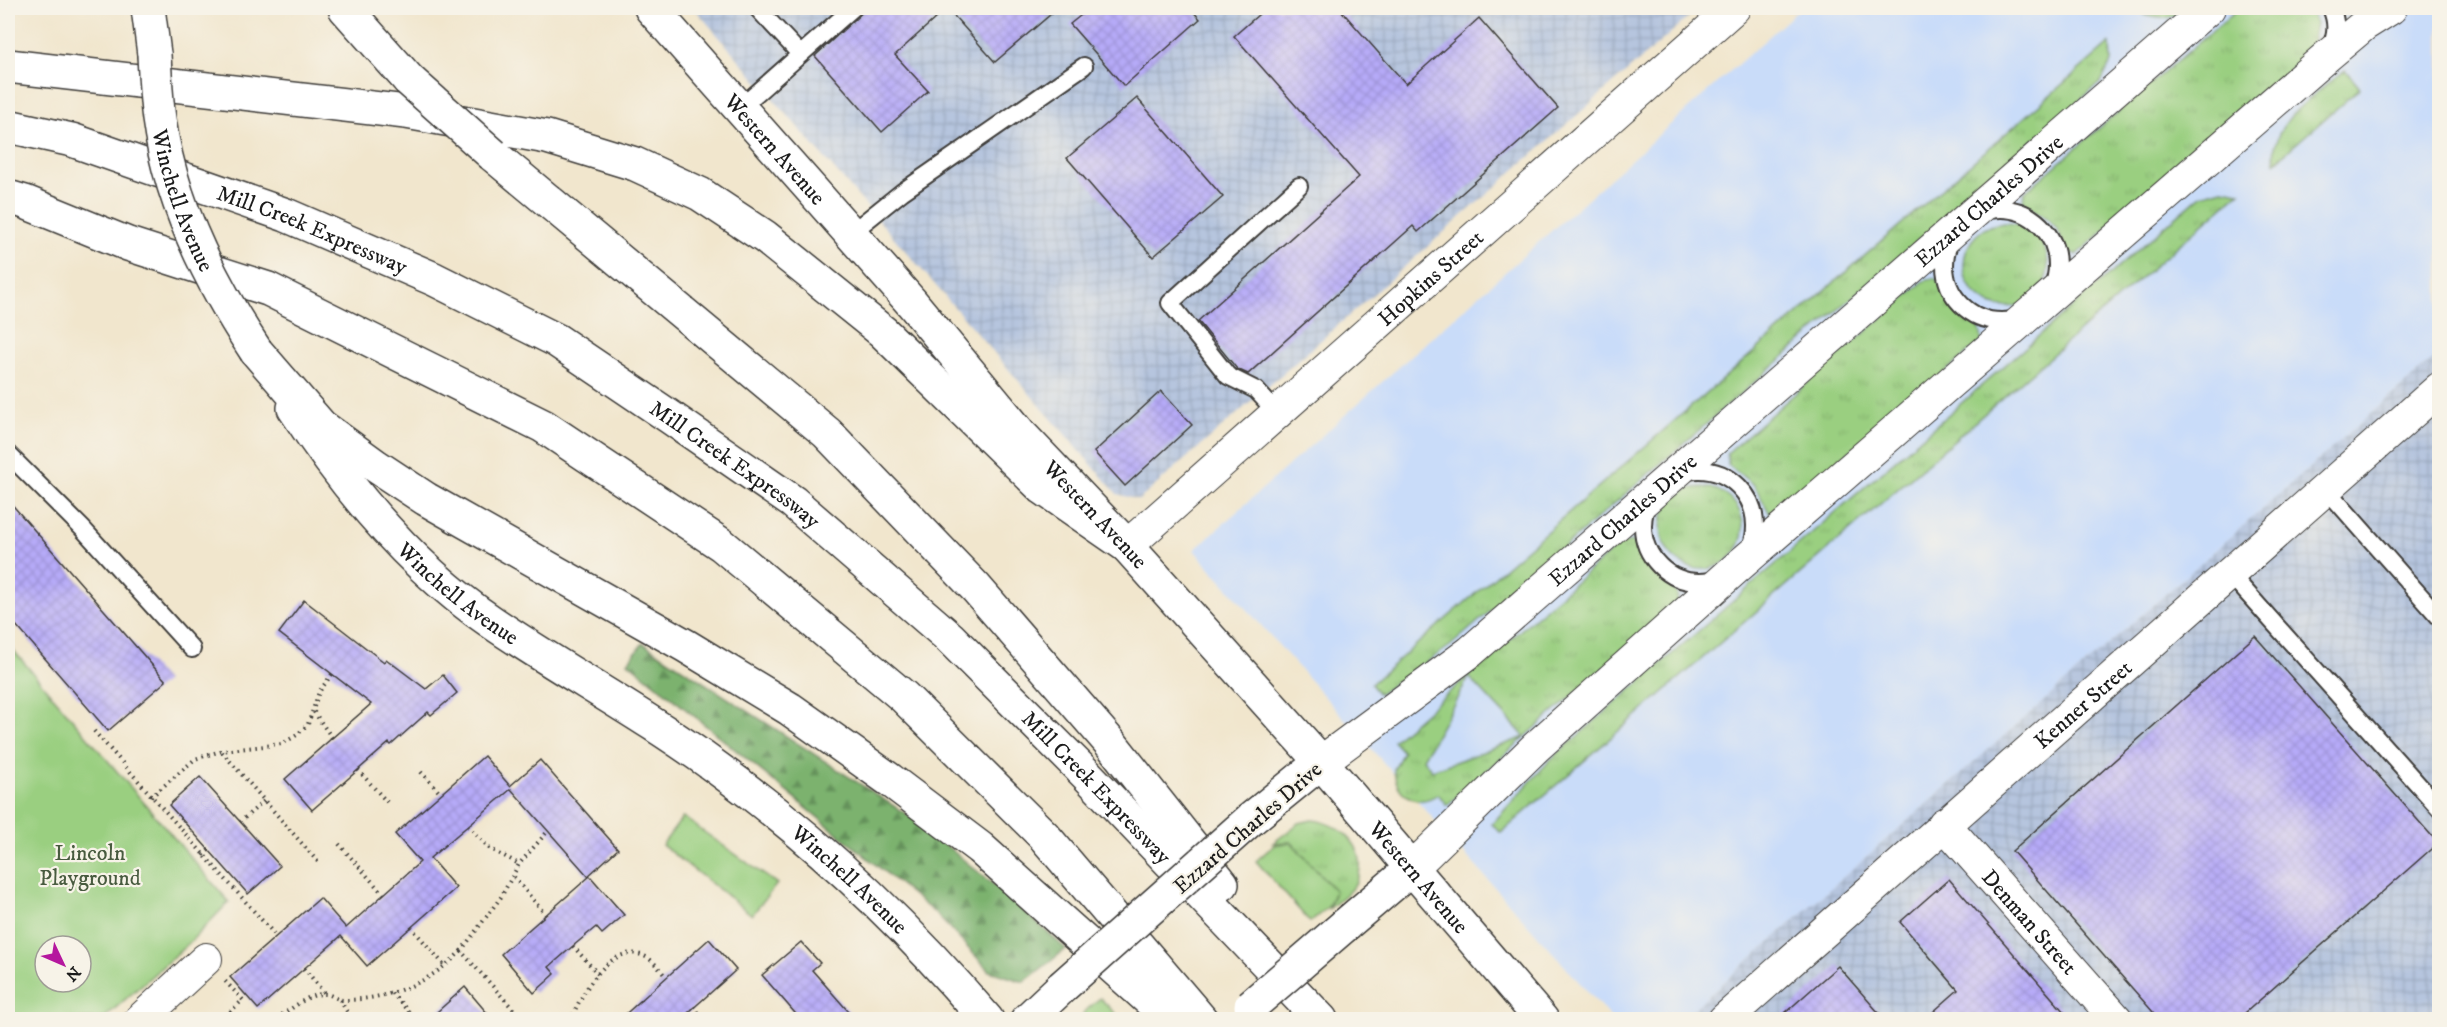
<svg xmlns="http://www.w3.org/2000/svg" width="2447" height="1027" font-family="'IM FELL DW Pica',serif">
	<style>
		.built { fill: #c9dcf9 }
		.industrial { fill: url(#industrial-grid) }
		.grass { fill: url(#grass-tufts); stroke: #5b764e; stroke-width: 1.5; fill-rule: evenodd }
		.forest { fill: url(#forest-firs); stroke: #4c6745; stroke-width: 1.5 }
		.green { fill: #9acf80; stroke: #5b764e; stroke-width: 1.5; fill-rule: evenodd }
		.building { fill: url(#building-cross-hatch) }
		.lines { fill: none; stroke-linecap: round; stroke-linejoin: round }
		.lane-casing { stroke: #3c3a37; stroke-width: 20 }
		.street-casing { stroke: #3c3a37; stroke-width: 34 }
		.secondary-casing { stroke: #3c3a37; stroke-width: 36 }
		.primary-casing { stroke: #3c3a37; stroke-width: 36 }
		.highway-casing { stroke: #3c3a37; stroke-width: 36 }
		.path { stroke: #3c3a37; stroke-width: 4; stroke-dasharray: 1.5 4.5; stroke-linecap: butt }
		.lane { stroke: #fff; stroke-width: 16 }
		.street { stroke: #fff; stroke-width: 32 }
		.secondary { stroke: #fff; stroke-width: 33 }
		.primary { stroke: #fff; stroke-width: 33 }
		.highway { stroke: #fff; stroke-width: 33 }
		.secondary-bridge-casing { stroke: #3c3a37; stroke-width: 36; stroke-linecap: butt }
		.primary-bridge-casing { stroke: #3c3a37; stroke-width: 36; stroke-linecap: butt }
		.highway-bridge-casing { stroke: #3c3a37; stroke-width: 36; stroke-linecap: butt }
		.secondary-bridge { stroke: #fff; stroke-width: 33 }
		.primary-bridge { stroke: #fff; stroke-width: 33 }
		.highway-bridge { stroke: #fff; stroke-width: 33 }
		.labels { text-anchor: middle; stroke-width: 4.5; stroke-linejoin: round; paint-order: stroke }
		.street-label { font-size: 22px; fill: #1c1c1c; stroke: #f7f3e8 }
		.park-label { font-size: 22px; fill: #485b3f; stroke: #f7f3e8 }
	</style>
	<defs>
		<pattern id="industrial-grid" width="8" height="8" patternUnits="userSpaceOnUse" patternTransform="scale(1.5)"><rect width="8" height="8" fill="#b6c5de"/><path d="M0 4h8M4 0v8" fill="none" stroke="#9ca9be"/></pattern>
		<pattern id="grass-tufts" width="24" height="20" patternUnits="userSpaceOnUse" patternTransform="scale(1.5)"><rect width="24" height="20" fill="#9acf80"/><path d="M3 7l-1-3M5 7V3M7 7l1-3M15 17l-1-3M17 17v-4M19 17l1-3" fill="none" stroke="#84b16e"/></pattern>
		<pattern id="forest-firs" width="22" height="20" patternUnits="userSpaceOnUse" patternTransform="scale(1.5)"><rect width="22" height="20" fill="#7bb26e"/><path d="M5 1l3.5 6h-7zM16 11l3.5 6h-7z" fill="#64905a"/></pattern>
		<pattern id="building-cross-hatch" width="8" height="8" patternUnits="userSpaceOnUse" patternTransform="scale(1.5)"><rect width="8" height="8" fill="#b6aaf8"/><path d="M0 0l8 8M0 8l8-8" fill="none" stroke="#9c92d4"/></pattern>
	</defs>
	<rect width="100%" height="100%" fill="#f7f3e8"/>
	<filter id="ink" filterUnits="userSpaceOnUse"><feTurbulence type="fractalNoise" baseFrequency=".0167" numOctaves="2"/><feDisplacementMap in="SourceGraphic" scale="12" xChannelSelector="R" yChannelSelector="G"/><feConvolveMatrix kernelMatrix="1 2 1 2 8 2 1 2 1" color-interpolation-filters="sRGB"/></filter>
	<filter id="wash" filterUnits="userSpaceOnUse"><feTurbulence type="fractalNoise" baseFrequency=".008" numOctaves="4" result="noise"/><feDisplacementMap in="SourceGraphic" scale="24" xChannelSelector="R" yChannelSelector="G"/><feGaussianBlur stdDeviation="1.35" result="paint"/><feColorMatrix in="noise" values="0 0 0 0 0 0 0 0 0 0 0 0 0 0 0 0 0 1.4 0 .05"/><feComposite in="paint" operator="in"/></filter>
	<g filter="url(#wash)">
		<rect width="100%" height="100%" fill="#f1e6cd"/>
		<path class="built" d="M 1801,8 L 2439,8 L 2439,354 L 1682,1019 L 1612,1019 L 1194,550 Z"/>
		<path class="industrial" d="M 694,8 L 1699,8 L 1139,500 L 1117,494 Z
			M 2439,354 L 2439,1019 L 1682,1019 Z"/>
		<path class="grass" d="M 2153,8 L 2189,8 C 2176,19 2160,20 2144,15 Z
			M 2239,8 L 2309,8 L 2316,23 L 2310,54 L 2076,255 C 2060,253 2064,240 2057,229 C 2049,216 2032,212 2023,200 L 2024,193 Z
			M 2110,43 L 2111,62 L 2101,82 L 1450,646 L 1379,694 L 1371,684 Z
			M 2345,70 L 2360,88 L 2275,162 C 2267,122 2319,93 2345,70 Z
			M 2222,189 L 2240,192 L 1501,833 L 1492,824 L 1550,760 L 2201,195 Z
			M1964 265a42 42 0 1 1 84 0a42 42 0 1 1-84 0Z
			M 1934,278 L 1939,281 L 1954,309 L 1980,329 L 1982,341 L 1774,515 L 1769,512 L 1754,485 L 1728,465 L 1727,453 L 1924,281 Z
			M1661 528a41 41 0 1 1 82 0a41 41 0 1 1-82 0Z
			M 1631,541 L 1636,544 L 1651,572 L 1677,592 L 1678,604 L 1447,805 L 1438,794 C 1416,809 1395,794 1394,769 L 1403,752 L 1393,741 L 1620,544 ZM 1469,677 L 1525,737 L 1432,770 L 1423,759 Z
			M 1312,820 C 1342,823 1371,849 1356,882 C 1351,893 1338,901 1329,909 L 1335,891 L 1291,842 L 1273,843 L 1299,823 Z"/>
		<path class="forest" d="M 643,643 L 914,819 L 999,889 L 1066,949 L 1024,982 L 990,971 L 936,914 L 628,662 Z"/>
		<path class="green" d="M 8,644 L 229,902 L 188,944 L 103,1019 L 8,1019 ZM 45,946 L 81,946 L 81,982 L 45,982 Z
			M 683,817 L 777,884 L 752,915 L 662,845 Z
			M 1291,842 L 1335,891 L 1328,907 L 1310,922 L 1256,861 L 1274,845 Z
			M 1100,998 L 1121,1019 L 1081,1019 L 1084,1012 Z"/>
		<g id="blocks">
			<path class="building" d="M 867,8 L 1058,8 L 995,62 L 947,8 L 895,55 L 928,91 L 882,132 L 815,56 Z
				M 1090,8 L 1190,8 L 1200,19 L 1124,86 L 1070,24 Z
				M 1266,8 L 1339,8 L 1406,84 L 1479,18 L 1558,108 L 1418,232 L 1413,226 L 1248,374 L 1237,369 L 1198,321 L 1359,177 L 1234,36 Z
				M 1137,98 L 1223,197 L 1153,257 L 1067,158 Z
				M 1161,391 L 1192,425 L 1125,486 L 1094,452 Z
				M 8,500 L 166,681 L 108,731 L 8,616 Z
				M 304,600 L 384,662 L 386,659 L 426,689 L 443,675 L 457,693 L 431,715 L 428,712 L 391,745 L 389,743 L 312,810 L 285,779 L 371,704 L 279,633 Z
				M 2255,636 L 2438,843 L 2237,1020 L 2160,1020 L 2012,851 Z
				M 484,756 L 510,786 L 540,760 L 618,849 L 588,876 L 511,789 L 430,858 L 456,888 L 367,966 L 341,936 L 258,1009 L 230,977 L 320,898 L 346,928 L 420,862 L 395,834 Z
				M 200,777 L 280,866 L 248,894 L 169,805 Z
				M 590,876 L 624,915 L 602,934 L 596,927 L 573,946 L 549,967 L 555,974 L 534,993 L 501,954 Z
				M 1949,879 L 2071,1020 L 1924,1020 L 1958,990 L 1900,922 Z
				M 709,939 L 736,970 L 680,1020 L 619,1020 Z
				M 801,942 L 820,963 L 812,970 L 856,1020 L 801,1020 L 762,975 Z
				M 1838,966 L 1885,1020 L 1777,1020 Z
				M 465,987 L 493,1020 L 428,1020 Z"/>
		</g>
	</g>
	<g filter="url(#ink)">
		<use href="#blocks" fill-opacity="0" stroke="#3c3a37" stroke-width="1.5"/>
		<g class="lines">
			<g class="lane-casing">
				<path id="lane" d="M 757,8 L 800,54
					M 2330,48 C 2337,33 2337,22 2331,8
					M 740,108 L 853,8
					M1945 265a56 56 0 1 1 112 0a56 56 0 1 1-112 0Z
					M 851,233 L 902,192 L 1084,66
					M 1277,413 L 1256,390 L 1228,376 L 1170,303 L 1299,186
					M 8,454 L 82,528 L 192,649
					M1643 526a56 56 0 1 1 112 0a56 56 0 1 1-112 0Z
					M 2326,489 L 2440,618
					M 2231,575 L 2440,809"/>
			</g>
			<g class="street-casing">
				<g id="street">
					<path id="s1" d="M 1127,546 L 1734,8"/>
					<path id="s2" d="M 1321,762 L 1470,652 L 2209,8"/>
					<path id="s3" d="M 1944,824 L 2117,1020"/>
					<path d="M 1411,869 L 1536,747 L 1734,570 L 2326,57 L 2364,25 L 2391,8"/>
					<path d="M 140,1020 L 206,959"/>
					<path id="s4" d="M 1724,1020 C 1962,808 2203,600 2440,388"/>
				</g>
			</g>
			<g class="secondary-casing">
				<g id="secondary">
					<path id="s5" d="M 651,8 L 912,303 L 1022,436 L 1127,546 L 1321,762 L 1542,1020"/>
					<path id="s6" d="M 294,408 C 346,488 413,569 493,623 C 567,673 645,715 717,768 C 817,840 907,926 987,1020"/>
					<path d="M 1251,819 L 1321,762"/>
					<path d="M 1344,926 L 1411,869"/>
					<path d="M 1027,1020 L 1062,987"/>
				</g>
			</g>
			<g class="primary-casing">
				<path id="primary" d="M 148,8 L 154,54"/>
			</g>
			<g class="highway-casing">
				<g id="highway">
					<path d="M 345,8 L 409,80"/>
					<path d="M 8,66 L 406,112 L 547,137 L 635,164 L 700,194 L 765,237 L 883,332 L 1043,488 L 1127,546"/>
					<path id="s7" d="M 8,126 L 72,140 L 286,215 L 434,279 L 556,340 L 670,417 L 793,502 L 949,637 L 1087,775 L 1321,1020"/>
					<path d="M 493,155 L 827,433 L 976,588 L 1112,745 L 1222,884"/>
					<path d="M 8,197 L 25,202 L 128,244 L 268,289 L 543,426 L 722,545 L 904,697 L 1044,836 L 1201,1020"/>
					<path d="M 256,351 L 321,426 L 376,466 L 426,499 L 686,646 L 790,709 L 890,780 L 980,848 L 1172,1020"/>
				</g>
			</g>
			<path class="path" d="M 314,712 L 332,738
				M 94,731 L 276,936
				M 222,752 L 318,862
				M 358,770 L 387,802
				M 421,772 L 441,794
				M 151,797 L 195,759 L 221,751 L 282,744 L 297,735 L 308,724 L 319,692 L 332,674
				M 240,822 L 264,801
				M 468,826 L 489,848 L 519,864
				M 339,844 L 384,895
				M 203,855 L 209,850
				M 514,877 L 546,915
				M 411,927 L 446,967
				M 573,946 L 598,974
				M 461,951 L 501,897 L 519,864 L 548,831
				M 304,968 L 325,994
				M 392,993 L 416,1020
				M 340,1000 L 352,1020
				M 693,1007 L 704,1020
				M 221,1020 L 243,1000 L 224,980
				M 271,1020 C 289,1014 305,993 325,994 C 331,994 337,1000 343,1000 C 387,1000 431,983 461,951 L 523,1020
				M 571,1020 C 581,993 612,939 646,957 C 654,961 661,971 666,977"/>
			<use href="#lane" class="lane"/>
			<use href="#street" class="street"/>
			<use href="#secondary" class="secondary"/>
			<use href="#primary" class="primary"/>
			<use href="#highway" class="highway"/>
			<g class="secondary-bridge-casing">
				<path id="secondary-bridge" d="M 1062,987 L 1251,819
					M 1251,1006 L 1344,926"/>
			</g>
			<g class="primary-bridge-casing">
				<g id="primary-bridge">
					<path id="s8" d="M 154,54 C 155,76 156,98 159,119 C 170,202 211,283 256,351"/>
				</g>
			</g>
			<g class="highway-bridge-casing">
				<path id="highway-bridge" d="M 409,80 L 493,155"/>
			</g>
			<use href="#secondary-bridge" class="secondary-bridge"/>
			<use href="#primary-bridge" class="primary-bridge"/>
			<use href="#highway-bridge" class="highway-bridge"/>
		</g>
	</g>
	<g class="labels">
		<g class="street-label">
			<text dy="8" stroke="none"><textPath href="#s5" startOffset="188">Western Avenue</textPath></text>
			<text dy="8" stroke="none"><textPath href="#s8" startOffset="150">Winchell Avenue</textPath></text>
			<text dy="8" stroke="none"><textPath href="#s2" startOffset="873">Ezzard Charles Drive</textPath></text>
			<text dy="8" stroke="none"><textPath href="#s7" startOffset="322">Mill Creek Expressway</textPath></text>
			<text dy="8" stroke="none"><textPath href="#s1" startOffset="405">Hopkins Street</textPath></text>
			<text dy="8" stroke="none"><textPath href="#s7" startOffset="808">Mill Creek Expressway</textPath></text>
			<text dy="8" stroke="none"><textPath href="#s5" startOffset="674">Western Avenue</textPath></text>
			<text dy="8" stroke="none"><textPath href="#s2" startOffset="387">Ezzard Charles Drive</textPath></text>
			<text dy="8" stroke="none"><textPath href="#s6" startOffset="249">Winchell Avenue</textPath></text>
			<text dy="8" stroke="none"><textPath href="#s4" startOffset="478">Kenner Street</textPath></text>
			<text dy="8" stroke="none"><textPath href="#s7" startOffset="1294">Mill Creek Expressway</textPath></text>
			<text transform="translate(1247 827) rotate(-41)" y="8">Ezzard Charles Drive</text>
			<text dy="8" stroke="none"><textPath href="#s5" startOffset="1160">Western Avenue</textPath></text>
			<text dy="8" stroke="none"><textPath href="#s6" startOffset="735">Winchell Avenue</textPath></text>
			<text dy="8" stroke="none"><textPath href="#s3" startOffset="130">Denman Street</textPath></text>
		</g>
		<g class="park-label">
			<text x="90" y="860">Lincoln<tspan x="90" dy="25">Playground</tspan></text>
		</g>
	</g>
	<rect width="2447" height="1027" fill="none" stroke="#f7f3e8" stroke-width="30"/>
	<g transform="translate(63 964) rotate(134)"><circle r="28" fill="#f7f3e8" stroke="#9f9d96" stroke-width="1.5"/>
	<path d="M0-4.5L10 22L0 15L-10 22Z" fill="#b5179e"/>
	<text y="-9" font-size="16" font-weight="bold" text-anchor="middle" fill="#1c1c1c">N</text>
	</g>
</svg>
